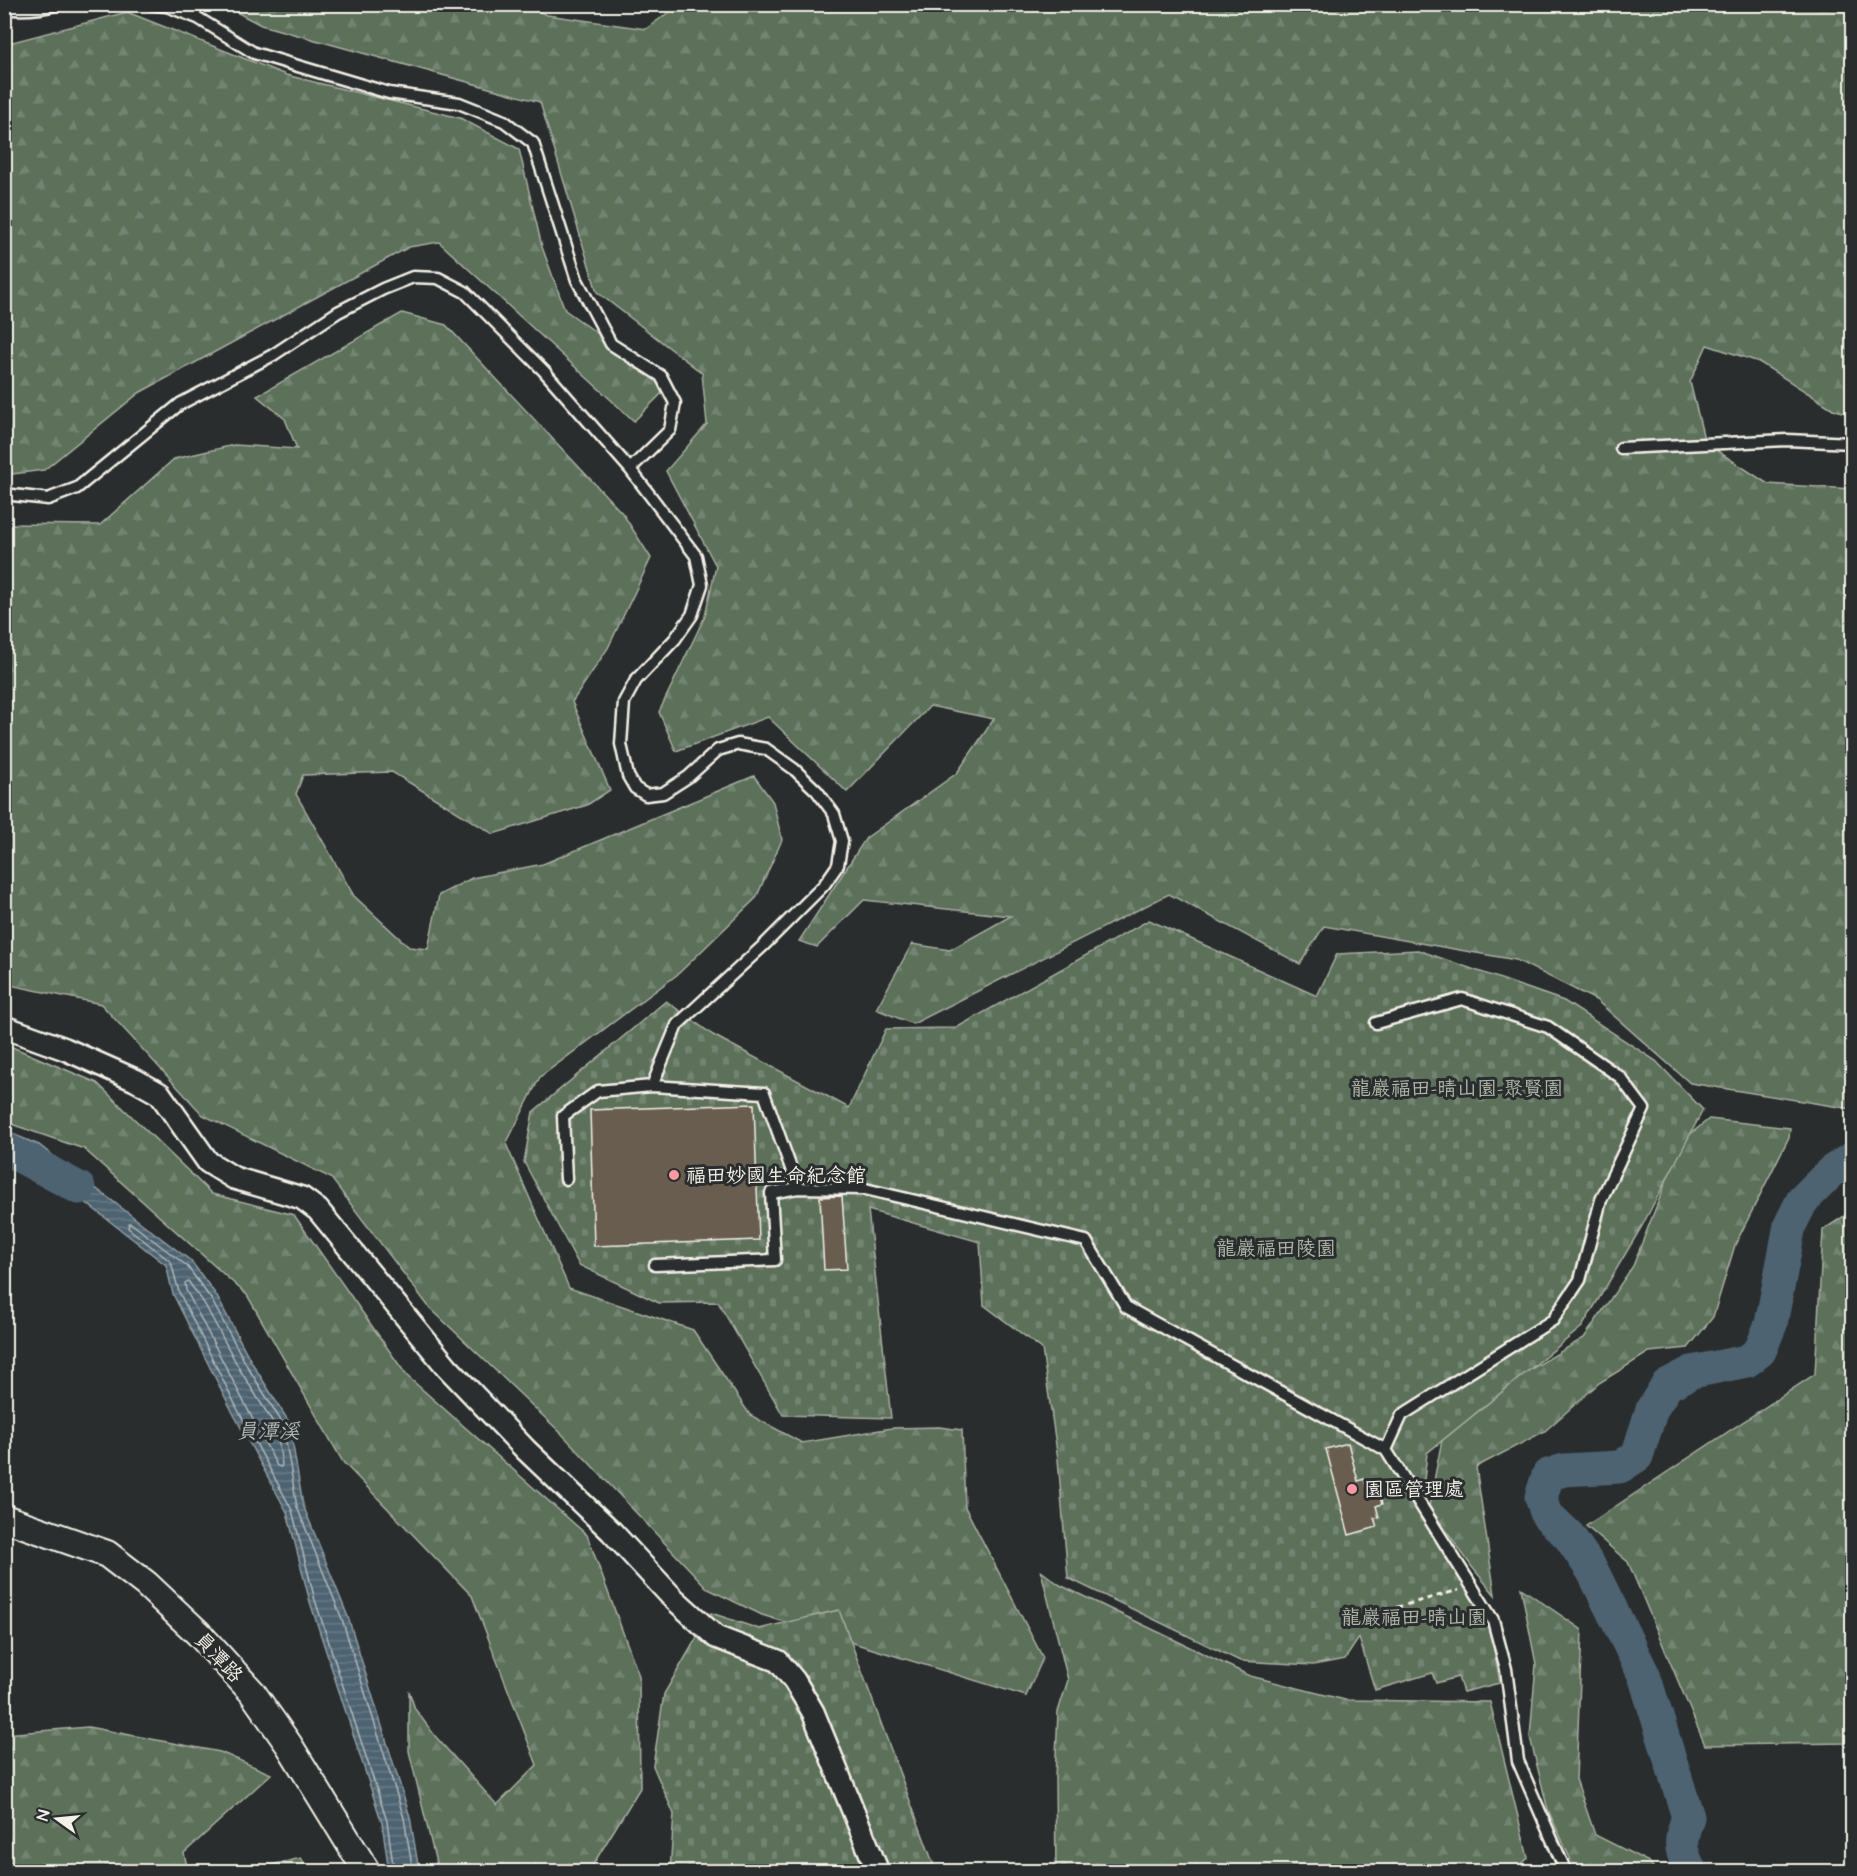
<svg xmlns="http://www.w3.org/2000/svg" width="1857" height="1876" font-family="'Architects Daughter','LXGW WenKai TC',sans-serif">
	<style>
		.forest { fill: url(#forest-firs); stroke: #a8b0a1; stroke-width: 1.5 }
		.cemetery { fill: url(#cemetery-stones); stroke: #a8b0a1; stroke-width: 1.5 }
		.water { fill: url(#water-rules); stroke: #909ca1; stroke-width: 1.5 }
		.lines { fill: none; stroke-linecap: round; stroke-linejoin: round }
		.shore { stroke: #b1b8b8; stroke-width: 1.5 }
		.river { stroke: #4d6371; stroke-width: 33 }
		.building { fill: #685d4f; stroke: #f4f1e8; stroke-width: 1.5 }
		.service-casing { stroke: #f4f1e8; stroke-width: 15 }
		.minor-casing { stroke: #f4f1e8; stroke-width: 26 }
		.tertiary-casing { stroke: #f4f1e8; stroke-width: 30 }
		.path { stroke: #f4f1e8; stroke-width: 3; stroke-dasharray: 6 4.5; stroke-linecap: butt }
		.service { stroke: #2a2d2e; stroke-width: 10 }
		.minor { stroke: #2a2d2e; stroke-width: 21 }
		.tertiary { stroke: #2a2d2e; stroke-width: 26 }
		.poi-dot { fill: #ff9aa2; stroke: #2a2d2e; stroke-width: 2 }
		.labels { text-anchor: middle; stroke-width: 6; stroke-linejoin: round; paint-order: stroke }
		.park-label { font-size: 20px; fill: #afb6a8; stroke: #2a2d2e }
		.poi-label { font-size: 20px; fill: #f4f1e8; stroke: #2a2d2e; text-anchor: start }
		.street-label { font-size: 20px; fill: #f4f1e8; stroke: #2a2d2e }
		.water-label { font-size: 21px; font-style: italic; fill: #b1b8b8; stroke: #2a2d2e }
	</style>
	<defs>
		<pattern id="forest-firs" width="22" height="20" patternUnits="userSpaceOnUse" patternTransform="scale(1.5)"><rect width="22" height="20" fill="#5b6f5a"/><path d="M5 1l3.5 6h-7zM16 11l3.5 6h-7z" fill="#738472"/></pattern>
		<pattern id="cemetery-stones" width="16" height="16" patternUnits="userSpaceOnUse" patternTransform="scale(1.5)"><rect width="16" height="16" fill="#5b6f5a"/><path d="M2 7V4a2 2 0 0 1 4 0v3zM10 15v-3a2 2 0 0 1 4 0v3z" fill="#738472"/></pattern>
		<pattern id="water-rules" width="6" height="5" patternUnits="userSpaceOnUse" patternTransform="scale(1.5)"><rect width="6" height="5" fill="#4d6371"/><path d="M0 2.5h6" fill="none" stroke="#677a85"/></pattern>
	</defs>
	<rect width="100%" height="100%" fill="#2a2d2e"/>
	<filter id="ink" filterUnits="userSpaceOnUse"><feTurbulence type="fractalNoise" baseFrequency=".0167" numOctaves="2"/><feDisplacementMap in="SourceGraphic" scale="12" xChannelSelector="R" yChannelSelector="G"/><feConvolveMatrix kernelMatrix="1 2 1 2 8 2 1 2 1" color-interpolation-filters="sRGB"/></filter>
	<g filter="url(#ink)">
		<path class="forest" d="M 680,4 L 1852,5 L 1852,415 L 1833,409 L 1759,362 L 1707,345 L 1690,382 L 1705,443 L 1768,484 L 1852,489 L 1852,1109 L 1690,1083 L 1596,1000 L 1516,960 L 1324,926 L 1300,964 L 1169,894 L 913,1024 L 876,1009 L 912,944 L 950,950 L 1011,916 L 864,900 L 817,947 L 799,941 L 866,838 L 957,773 L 994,719 L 930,706 L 847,792 L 768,717 L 676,751 L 659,712 L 705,616 L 716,566 L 666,471 L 707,424 L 702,373 L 597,292 L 540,102 L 261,25 L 223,5 L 525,5 L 547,15 L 646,29 Z
			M 127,12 L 286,75 L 460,118 L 519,149 L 542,247 L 565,310 L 670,385 L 634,421 L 439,242 L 409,247 L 139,393 L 44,470 L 5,475 L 5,44 Z
			M 402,313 L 446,325 L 623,514 L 651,558 L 608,648 L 572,702 L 610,790 L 587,805 L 493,834 L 392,772 L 303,775 L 296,794 L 354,896 L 409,947 L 428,949 L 439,895 L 472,878 L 543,864 L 754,776 L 773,802 L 782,840 L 756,898 L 678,974 L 540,1077 L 506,1144 L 569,1288 L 693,1330 L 750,1415 L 802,1443 L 892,1428 L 939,1427 L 962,1430 L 965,1507 L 1043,1658 L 1026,1696 L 762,1615 L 708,1589 L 562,1434 L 429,1307 L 331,1178 L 203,1115 L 101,1004 L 5,984 L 5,524 L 100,525 L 174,459 L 234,445 L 297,449 L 285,419 L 257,396 Z
			M 5,1044 L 97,1083 L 212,1194 L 294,1215 L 407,1376 L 587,1535 L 639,1676 L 640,1788 L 589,1871 L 438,1871 L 409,1751 L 409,1691 L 415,1709 L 435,1736 L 497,1805 L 537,1765 L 472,1596 L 343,1462 L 247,1295 L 84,1149 L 5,1122 Z
			M 1709,1119 L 1790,1128 L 1789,1137 L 1735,1245 L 1713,1317 L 1688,1348 L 1649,1352 L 1599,1383 L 1545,1431 L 1476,1467 L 1495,1595 L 1472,1567 L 1429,1506 L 1444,1430 L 1516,1378 L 1584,1338 L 1633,1266 L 1682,1141 Z
			M 1852,1211 L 1852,1743 L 1705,1745 L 1628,1562 L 1586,1526 L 1815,1374 L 1823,1230 Z
			M 1041,1571 L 1060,1585 L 1250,1676 L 1345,1700 L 1490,1702 L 1528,1858 L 1513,1872 L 1056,1871 L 1055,1778 L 1058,1712 L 1068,1680 Z
			M 1521,1588 L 1582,1630 L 1576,1779 L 1595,1835 L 1649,1862 L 1656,1871 L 1576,1871 L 1548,1810 L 1530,1737 L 1536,1664 Z
			M 88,1727 L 220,1752 L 271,1774 L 184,1853 L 188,1871 L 5,1871 L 5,1734 Z
			M 301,1858 L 309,1871 L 245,1871 Z"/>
		<path class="cemetery" d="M 1149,920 L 1317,996 L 1337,954 L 1418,950 L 1564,1001 L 1656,1061 L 1703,1110 L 1642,1226 L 1582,1327 L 1427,1453 L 1420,1516 L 1487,1623 L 1493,1642 L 1500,1683 L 1463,1692 L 1458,1677 L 1436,1683 L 1432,1673 L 1375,1690 L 1359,1638 L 1345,1659 L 1313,1665 L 1240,1661 L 1068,1578 L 1058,1459 L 1042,1349 L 984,1305 L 980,1242 L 868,1210 L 891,1418 L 783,1415 L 718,1302 L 659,1303 L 579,1265 L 524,1162 L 533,1112 L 666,1001 L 713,1035 L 849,1108 L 886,1029 L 956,1028 Z
			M 839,1610 L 936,1871 L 670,1871 L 674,1814 L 653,1766 L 664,1694 L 711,1613 L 759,1629 Z"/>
		<path class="water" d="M 5,1131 L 39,1145 L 191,1261 L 216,1295 L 252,1363 L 289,1422 L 303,1505 L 348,1617 L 410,1817 L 419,1871 L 389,1871 L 382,1823 L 310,1602 L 287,1512 L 233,1413 L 173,1294 L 166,1265 L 27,1157 L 5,1153 Z"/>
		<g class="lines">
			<path class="shore" d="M 188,1281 L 204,1303 L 240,1370 L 276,1427 L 282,1464 L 281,1467 L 277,1466 L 186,1290 L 185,1283 Z
				M 394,1872 L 387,1821 L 315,1600 L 292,1510 L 238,1410 L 179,1292 L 171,1262 L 128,1228 L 129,1223 L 132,1224 L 187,1266 L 211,1299 L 247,1366 L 283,1424 L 297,1507 L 342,1619 L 404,1818 L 413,1872"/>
			<path class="river" d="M 4,1148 L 79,1188
				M 1691,1872 C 1679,1847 1679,1843 1688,1817 L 1644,1675 L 1592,1570 L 1569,1536 L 1547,1515 L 1541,1497 L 1548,1475 L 1564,1470 L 1620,1467 L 1637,1456 L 1652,1409 L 1667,1385 L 1692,1372 L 1747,1361 L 1760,1351 L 1771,1324 L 1790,1225 L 1802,1201 L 1832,1171 L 1852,1158"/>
		</g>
		<path class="building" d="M 754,1104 L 759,1240 L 594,1246 L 590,1110 Z
			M 842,1196 L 847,1269 L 824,1270 L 820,1197 Z
			M 1348,1443 L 1358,1481 L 1364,1479 L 1368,1491 L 1378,1488 L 1382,1504 L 1376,1506 L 1379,1517 L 1374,1518 L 1377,1527 L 1349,1535 L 1326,1449 Z"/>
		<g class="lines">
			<g class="service-casing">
				<path id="service" d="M 151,4 L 167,6 L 198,18 L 254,53 L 389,93 L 459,103 L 504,121 L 533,143 L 577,280 L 611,344 L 661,376 L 675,403 L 670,430 L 630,469
					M 4,8 C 23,11 41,9 59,4
					M 1621,448 L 1787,440 L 1852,443
					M 4,494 L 48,499 L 77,488 L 180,404 L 273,355 L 338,312 L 383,289 L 413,277 L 438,278 L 465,292 L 544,371 L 630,469 L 696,556 L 702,585 L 692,615 L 675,639 L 636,680 L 624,702 L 621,744 L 628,776 L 635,788 L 646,795 L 663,793 L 688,777 L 718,750 L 738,744 L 766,749 L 794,769 L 817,791 L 834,814 L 842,841 L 838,865 L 824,885 L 764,945 L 677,1025 L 652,1086
					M 1376,1023 L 1462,999 L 1548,1027 L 1620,1077 L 1644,1109 L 1601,1200 L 1580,1280 L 1553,1320 L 1402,1415 L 1386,1450
					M 566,1179 L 563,1116 L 598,1091 L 652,1086 L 764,1093 L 798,1188 L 865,1189 L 1086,1241 L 1126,1307 L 1386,1450 L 1493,1620 L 1506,1669 L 1518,1761 L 1566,1872
					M 655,1265 L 775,1260 L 771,1193 L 798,1188"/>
			</g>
			<g class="minor-casing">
				<path id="minor" d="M 4,1027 L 65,1049 L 135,1080 L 160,1094 L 208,1162 L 234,1178 L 302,1198 L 318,1210 L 447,1367 L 526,1450 L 611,1531 L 672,1597 L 716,1637 L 778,1661 L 794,1680 L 813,1712 L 878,1872"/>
			</g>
			<g class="tertiary-casing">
				<path id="tertiary" d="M 4,1518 L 107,1554 L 146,1584 L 199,1634 L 252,1692 L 289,1745 L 367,1872"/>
			</g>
			<path class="path" d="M 1376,1613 L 1459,1590"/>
			<use href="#service" class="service"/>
			<use href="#minor" class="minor"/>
			<use href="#tertiary" class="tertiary"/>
		</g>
	</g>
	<g class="poi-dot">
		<circle cx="674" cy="1175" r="6"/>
		<circle cx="1352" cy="1489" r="6"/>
	</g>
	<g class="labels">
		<g class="park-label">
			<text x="1457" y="1095">龍巖福田-晴山園-聚賢園</text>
			<text x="1276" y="1255">龍巖福田陵園</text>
			<text x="1414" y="1624">龍巖福田-晴山園</text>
		</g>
		<g class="poi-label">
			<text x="686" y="1182">福田妙國生命紀念館</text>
			<text x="1364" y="1496">園區管理處</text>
		</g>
		<g class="street-label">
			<text transform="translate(219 1657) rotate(47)" y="7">員潭路</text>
		</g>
		<g class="water-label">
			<text x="268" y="1438">員潭溪</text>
		</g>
	</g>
	<rect width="1857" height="1876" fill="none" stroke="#2a2d2e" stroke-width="24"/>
	<rect x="12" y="12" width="1833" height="1852" fill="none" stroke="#f4f1e8" stroke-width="2" filter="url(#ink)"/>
	<g transform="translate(57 1819) rotate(285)" stroke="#2a2d2e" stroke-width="4.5" paint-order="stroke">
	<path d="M0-4.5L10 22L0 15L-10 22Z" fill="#f4f1e8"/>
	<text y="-9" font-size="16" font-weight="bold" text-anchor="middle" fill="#f4f1e8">N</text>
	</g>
</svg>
